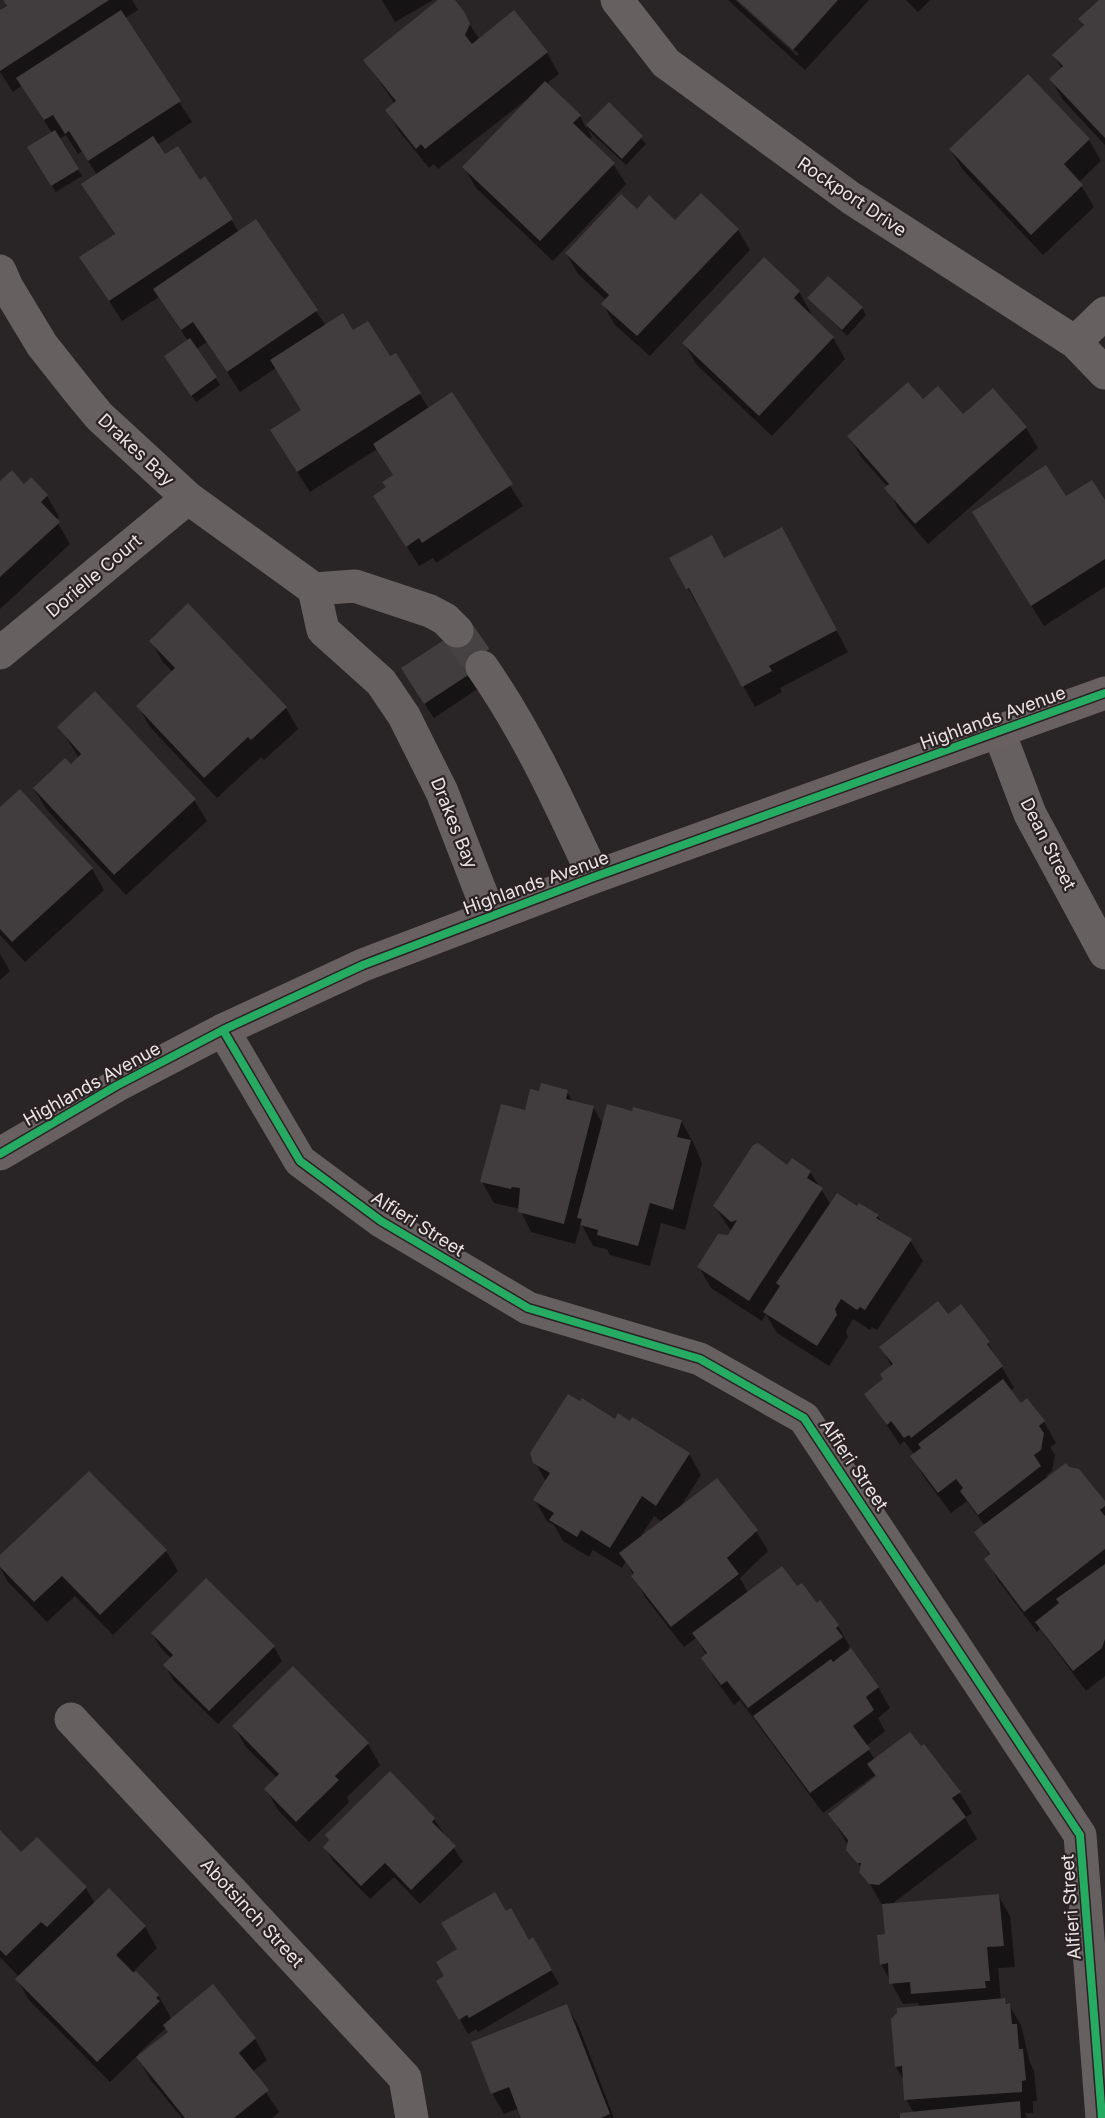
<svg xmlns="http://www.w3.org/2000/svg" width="1105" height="2118" font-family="Inter,sans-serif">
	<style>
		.shadow { fill: #0007; fill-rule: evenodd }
		.building { fill: #413d3e }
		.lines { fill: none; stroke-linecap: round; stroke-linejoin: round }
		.minor-tunnel { stroke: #464142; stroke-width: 33; stroke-dasharray: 33 16; stroke-linecap: butt }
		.minor { stroke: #676061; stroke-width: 33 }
		.major { stroke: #696061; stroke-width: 33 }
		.cycleway-casing { stroke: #2b2224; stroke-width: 11 }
		.cycleway { stroke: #26ab63; stroke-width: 8 }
		.labels { text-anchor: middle; stroke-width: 4.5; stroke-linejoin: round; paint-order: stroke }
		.street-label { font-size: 18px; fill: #ebe4e6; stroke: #2b2224 }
	</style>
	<rect width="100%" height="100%" fill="#292425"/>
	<path class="shadow" d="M 3,0 L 132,0 L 138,10 L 125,18 L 192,122 L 157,145 L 165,156 L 200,182 L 205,179 L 239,232 L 256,221 L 326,326 L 353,332 L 390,358 L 395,355 L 429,409 L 451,394 L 523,506 L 436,563 L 433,558 L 419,566 L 375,496 L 387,488 L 394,476 L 377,449 L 310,492 L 284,451 L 302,411 L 276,368 L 240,392 L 207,342 L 196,349 L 220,385 L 196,402 L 170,363 L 188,341 L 159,297 L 122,321 L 81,257 L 115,235 L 83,184 L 97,175 L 82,151 L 78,154 L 66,135 L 59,139 L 82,176 L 56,192 L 29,148 L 52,133 L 22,85 L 13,92 L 0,72 L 0,12 L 8,7 Z
		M 382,0 L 433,0 L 395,22 Z
		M 440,0 L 453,0 L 480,40 L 514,12 L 547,53 L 559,74 L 546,84 L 580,116 L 586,128 L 609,104 L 646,144 L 626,165 L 587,129 L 592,137 L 588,140 L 613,164 L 626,184 L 553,261 L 476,188 L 464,167 L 527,99 L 438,169 L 434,164 L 429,168 L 399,131 L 387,110 L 395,104 L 365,60 Z
		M 728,0 L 735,0 L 797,56 L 799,54 L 740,0 L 869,0 L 805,70 Z
		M 906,0 L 930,0 L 918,12 Z
		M 1101,0 L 1105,0 L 1105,145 L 1063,100 L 1051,79 L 1062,69 L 1054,55 L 1084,27 L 1080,20 Z
		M 1089,140 L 1101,161 L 1079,182 L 1094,207 L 1043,255 L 963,170 L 950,149 Z
		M 637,211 L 675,223 L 738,230 L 750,250 L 650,356 L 615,325 L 603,304 L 606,300 L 578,274 L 566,253 Z
		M 764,259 L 799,292 L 811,313 L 809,315 L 833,338 L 845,359 L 772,436 L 696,364 L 684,343 Z
		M 828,278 L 862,308 L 866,315 L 847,336 L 809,298 Z
		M 923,401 L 962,416 L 1026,428 L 1038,448 L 928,544 L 898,509 L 888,487 L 861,457 L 849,436 Z
		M 0,483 L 24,486 L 47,496 L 59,517 L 56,520 L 70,544 L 0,609 Z
		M 1066,498 L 1105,503 L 1105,587 L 1044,626 L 986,533 Z
		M 793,550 L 848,652 L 780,688 L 782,692 L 755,707 L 671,558 L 724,560 Z
		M 464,629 L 495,677 L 434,718 L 411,683 Z
		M 151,641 L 286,708 L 298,729 L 264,760 L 261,757 L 217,798 L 150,727 L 138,706 L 173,672 L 163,662 Z
		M 59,727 L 194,800 L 207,821 L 126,895 L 47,810 L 34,789 L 79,758 Z
		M 0,808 L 92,869 L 104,890 L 25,962 L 0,935 Z
		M 0,954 L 10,971 L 0,980 Z
		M 567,1092 L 573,1102 L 593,1107 L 603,1125 L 681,1121 L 693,1142 L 702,1163 L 685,1230 L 661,1223 L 650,1266 L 610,1255 L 607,1249 L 593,1246 L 581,1223 L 575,1244 L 531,1232 L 520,1209 L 494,1203 L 482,1182 L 526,1111 Z
		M 787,1167 L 810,1172 L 831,1205 L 858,1209 L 860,1205 L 878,1216 L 882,1223 L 910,1240 L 923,1261 L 877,1330 L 872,1327 L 870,1330 L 853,1319 L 846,1331 L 848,1337 L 829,1366 L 777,1333 L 766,1314 L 762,1321 L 711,1288 L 699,1267 L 732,1232 L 714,1206 Z
		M 948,1316 L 988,1343 L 1014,1388 L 1010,1391 L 1021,1405 L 1027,1400 L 1044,1422 L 1056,1443 L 1050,1447 L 1055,1455 L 1052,1471 L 1046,1476 L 1048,1479 L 1105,1503 L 1105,1676 L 1086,1691 L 1040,1629 L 1037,1632 L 998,1580 L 986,1559 L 990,1556 L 976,1533 L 985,1526 L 967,1501 L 951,1513 L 924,1477 L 912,1456 L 914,1454 L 904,1441 L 900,1445 L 866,1394 L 885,1379 L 892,1367 L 881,1347 Z
		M 615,1421 L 689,1454 L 701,1475 L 679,1509 L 756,1531 L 768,1551 L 740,1578 L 748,1593 L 797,1588 L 838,1626 L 850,1647 L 848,1648 L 850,1652 L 878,1687 L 890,1708 L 878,1718 L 885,1731 L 866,1746 L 875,1760 L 960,1793 L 972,1813 L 965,1818 L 977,1839 L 892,1904 L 998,1895 L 1010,1916 L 1015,1967 L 998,1968 L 1001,2000 L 1009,2005 L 1021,2025 L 1030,2063 L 1034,2071 L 1037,2101 L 1033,2101 L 1033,2113 L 1025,2113 L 1027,2118 L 902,2118 L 914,2113 L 906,2099 L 904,2080 L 896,2067 L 892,2020 L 921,2008 L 918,2003 L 903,2004 L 881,1964 L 887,1935 L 882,1905 L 830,1814 L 876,1778 L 875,1775 L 823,1813 L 740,1700 L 734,1705 L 715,1679 L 703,1658 L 707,1656 L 696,1638 L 684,1647 L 645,1597 L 626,1561 L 622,1568 L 593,1550 L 589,1557 L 563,1541 L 554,1525 L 547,1521 L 535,1500 L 546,1482 L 535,1462 ZM 654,1516 L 662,1522 L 639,1539 Z
		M 166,1551 L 178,1571 L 113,1635 L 75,1596 L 47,1622 L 8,1582 L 0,1568 L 0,1557 Z
		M 152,1633 L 274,1647 L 282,1661 L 218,1724 L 173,1680 L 165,1665 L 172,1659 L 161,1648 Z
		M 234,1726 L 368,1744 L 380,1765 L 347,1797 L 349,1802 L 309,1842 L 278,1810 L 266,1789 L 277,1778 L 246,1747 Z
		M 434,1819 L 463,1862 L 420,1904 L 394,1877 L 370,1899 L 333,1861 L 325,1847 Z
		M 0,1832 L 21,1854 L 86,1888 L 95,1904 L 145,1927 L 157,1948 L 132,1973 L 158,1995 L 170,2016 L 170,2022 L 213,1987 L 255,2039 L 267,2060 L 252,2072 L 279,2112 L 272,2118 L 182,2118 L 150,2079 L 137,2056 L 110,2082 L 29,2000 L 17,1979 L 19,1977 L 0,1957 ZM 167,2027 L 170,2032 L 140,2056 L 138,2054 Z
		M 506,1913 L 528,1942 L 533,1939 L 559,1984 L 478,2032 L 476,2029 L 468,2034 L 438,1981 L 446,1976 L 459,1950 Z
		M 567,2006 L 579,2027 L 614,2118 L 523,2118 L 519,2108 L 504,2114 L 492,2093 Z"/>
	<path class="building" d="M 3,0 L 109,0 L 0,71 L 0,10 L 7,6 Z
		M 438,0 L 455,0 L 465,13 L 470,24 L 465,35 L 472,44 L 514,10 L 548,52 L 425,149 L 421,144 L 416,149 L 385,110 L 396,101 L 363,60 Z
		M 737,0 L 838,0 L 793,50 Z
		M 1099,0 L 1105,0 L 1105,138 L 1049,79 L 1063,66 L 1052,55 L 1084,25 L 1078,19 Z
		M 121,10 L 181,101 L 88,161 L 69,131 L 65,134 L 53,115 L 44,120 L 16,78 Z
		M 1028,74 L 1090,139 L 1064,164 L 1083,185 L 1031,235 L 949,149 Z
		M 545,81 L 581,115 L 573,123 L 615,163 L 540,241 L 462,167 Z
		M 609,102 L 643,136 L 622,159 L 586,125 Z
		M 55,130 L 79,169 L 51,186 L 27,147 Z
		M 153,136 L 165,154 L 178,146 L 200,180 L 205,176 L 233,219 L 109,301 L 79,257 L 115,234 L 81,184 Z
		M 701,193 L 739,229 L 637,336 L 601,304 L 609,295 L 565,253 L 621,194 L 637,209 L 649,195 L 675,220 Z
		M 256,219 L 318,310 L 227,372 L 193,322 L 181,330 L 153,289 Z
		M 764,257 L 800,291 L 794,298 L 834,337 L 759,416 L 682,343 Z
		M 828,276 L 863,307 L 842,330 L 807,298 Z
		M 343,313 L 353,330 L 368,321 L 390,356 L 396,353 L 421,393 L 297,472 L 270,430 L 301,410 L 270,360 Z
		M 190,338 L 217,377 L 191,396 L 164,356 Z
		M 908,382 L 923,399 L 938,386 L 963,414 L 993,388 L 1027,427 L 915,524 L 884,488 L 889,484 L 847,436 Z
		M 452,392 L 513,484 L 422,543 L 419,538 L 406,547 L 373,496 L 386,487 L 382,482 L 393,475 L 373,444 Z
		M 1046,465 L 1066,496 L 1092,480 L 1105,500 L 1105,559 L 1031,606 L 972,512 Z
		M 12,470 L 24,484 L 31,477 L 48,495 L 41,502 L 60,522 L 0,577 L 0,481 Z
		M 782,527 L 837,630 L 769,666 L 772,671 L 742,687 L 689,588 L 686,589 L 669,558 L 712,535 L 724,558 Z
		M 188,603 L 287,707 L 251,740 L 248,737 L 204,778 L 136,706 L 175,668 L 149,641 Z
		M 464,627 L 488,662 L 424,704 L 401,668 Z
		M 95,691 L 196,799 L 114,875 L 33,788 L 65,758 L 71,764 L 81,754 L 57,727 Z
		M 20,789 L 93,868 L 12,942 L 0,929 L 0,807 Z
		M 541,1083 L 568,1090 L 566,1099 L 594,1106 L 564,1224 L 518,1212 L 520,1188 L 512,1187 L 511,1189 L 480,1182 L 501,1104 L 525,1110 L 530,1089 L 539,1091 Z
		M 607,1104 L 632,1111 L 633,1107 L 682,1120 L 677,1137 L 691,1140 L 673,1210 L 650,1203 L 638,1246 L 597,1235 L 598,1230 L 580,1225 L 582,1219 L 577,1218 Z
		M 758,1143 L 787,1165 L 792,1158 L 811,1171 L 807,1178 L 823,1188 L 749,1301 L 697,1267 L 718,1234 L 728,1235 L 737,1220 L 731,1222 L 713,1206 L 753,1145 Z
		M 837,1193 L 857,1206 L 859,1203 L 879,1215 L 876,1218 L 912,1239 L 865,1310 L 860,1307 L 857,1310 L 841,1299 L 835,1309 L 837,1315 L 817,1346 L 763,1312 L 780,1286 L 776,1283 Z
		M 938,1301 L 948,1314 L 961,1304 L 990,1342 L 987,1344 L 1003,1366 L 911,1438 L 909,1435 L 904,1438 L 891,1421 L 887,1425 L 864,1394 L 883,1379 L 880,1374 L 893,1364 L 879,1347 Z
		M 1003,1379 L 1021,1403 L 1027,1398 L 1045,1421 L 1039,1426 L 1044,1433 L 1041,1450 L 1034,1455 L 1041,1466 L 978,1515 L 960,1491 L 963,1488 L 956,1479 L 938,1493 L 910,1456 L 921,1448 L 918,1444 Z
		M 568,1394 L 580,1401 L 582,1398 L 615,1419 L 618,1413 L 630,1421 L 632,1417 L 690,1453 L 656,1506 L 642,1496 L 610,1548 L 581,1530 L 577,1537 L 549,1520 L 554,1513 L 533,1500 L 550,1473 L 533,1463 L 530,1453 Z
		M 1066,1463 L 1069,1467 L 1079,1469 L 1105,1501 L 1105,1506 L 1100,1510 L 1105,1516 L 1105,1549 L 1024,1612 L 984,1559 L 990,1554 L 974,1532 Z
		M 89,1471 L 167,1550 L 100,1615 L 62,1576 L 34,1602 L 0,1567 L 0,1555 Z
		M 717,1478 L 758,1530 L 727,1558 L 739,1574 L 671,1627 L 631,1576 L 634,1573 L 619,1553 Z
		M 1105,1564 L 1105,1639 L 1102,1648 L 1073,1671 L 1035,1622 L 1059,1603 L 1056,1599 Z
		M 782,1566 L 797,1586 L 802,1583 L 817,1603 L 820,1600 L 839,1625 L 836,1628 L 843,1637 L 748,1708 L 727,1681 L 721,1685 L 701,1658 L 707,1653 L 692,1633 Z
		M 206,1578 L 275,1646 L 209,1711 L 163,1665 L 173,1655 L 151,1633 Z
		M 851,1648 L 879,1687 L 866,1697 L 874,1710 L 853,1726 L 870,1749 L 810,1793 L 753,1716 L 831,1659 L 833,1662 Z
		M 293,1666 L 369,1743 L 335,1776 L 339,1780 L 296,1822 L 264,1789 L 279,1774 L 232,1726 Z
		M 910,1732 L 921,1746 L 924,1744 L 961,1792 L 952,1798 L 966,1817 L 879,1885 L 869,1884 L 859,1872 L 861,1863 L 857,1863 L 846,1850 L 848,1840 L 828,1814 L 876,1776 L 867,1764 Z
		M 390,1771 L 435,1818 L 432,1822 L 456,1846 L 411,1890 L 385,1863 L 361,1886 L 323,1847 L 329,1840 L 325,1835 Z
		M 0,1830 L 21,1852 L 37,1837 L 87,1887 L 47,1927 L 41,1922 L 6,1956 L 0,1950 Z
		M 109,1888 L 146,1926 L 116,1955 L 134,1973 L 136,1971 L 159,1995 L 156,1998 L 160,2001 L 97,2062 L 15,1979 Z
		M 495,1892 L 506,1911 L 511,1908 L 529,1940 L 533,1937 L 552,1970 L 469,2018 L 467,2015 L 459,2020 L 436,1981 L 444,1976 L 436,1962 L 457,1949 L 441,1923 Z
		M 999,1894 L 1004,1946 L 987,1947 L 990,1981 L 985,1981 L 986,1988 L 911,1994 L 910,1982 L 889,1984 L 888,1963 L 880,1965 L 877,1935 L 885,1934 L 882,1904 Z
		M 213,1984 L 256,2038 L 239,2053 L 269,2090 L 234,2118 L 185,2118 L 136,2057 L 168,2032 L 163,2025 Z
		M 1005,1998 L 1006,2004 L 1010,2003 L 1012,2024 L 1017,2024 L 1019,2049 L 1023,2049 L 1026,2080 L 1022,2081 L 1022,2092 L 904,2100 L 902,2066 L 895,2067 L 891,2019 L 897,2013 L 897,2008 Z
		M 567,2004 L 610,2114 L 601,2118 L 521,2118 L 509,2087 L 491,2094 L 471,2042 Z
		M 1020,2101 L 1021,2118 L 900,2118 L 900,2113 Z"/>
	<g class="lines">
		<path class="minor-tunnel" d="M 457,631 L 482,667"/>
		<path class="minor" d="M 617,0 L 666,63 L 851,198 L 1075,342 L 1105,373
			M 0,271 L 7,287 L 42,345 L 80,393 L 99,416 L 188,498 L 314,589 L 355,586 L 430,611 L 445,619 L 457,631
			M 1075,342 L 1105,313
			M 314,589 L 323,630 L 381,682 L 404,716 L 442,792 L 490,916
			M 0,653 L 188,498
			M 482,667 C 528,733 560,804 594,877
			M 999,732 L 1030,814 L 1105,953
			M 223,1030 L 300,1161 L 381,1221 L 528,1308 L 700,1359 L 804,1418 L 1080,1835 L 1102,2118
			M 71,1719 L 405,2078 L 412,2118"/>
		<path class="major" d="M 0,1154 L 116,1086 L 223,1030 L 363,965 L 594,877 L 1105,693"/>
		<g class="cycleway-casing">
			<path id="cycleway" d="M 223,1030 L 300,1161 L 381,1221 L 528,1308 L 700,1359 L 804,1418 L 1080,1835 L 1102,2118
				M 0,1154 L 116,1086 L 223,1030 L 363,965 L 594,877 L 1105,693"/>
		</g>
		<use href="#cycleway" class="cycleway"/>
	</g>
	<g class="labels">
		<g class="street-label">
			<text transform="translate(852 197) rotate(34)" y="6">Rockport Drive</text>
			<text transform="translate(136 450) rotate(43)" y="6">Drakes Bay</text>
			<text transform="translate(94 576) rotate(-40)" y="6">Dorielle Court</text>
			<text transform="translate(993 718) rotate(-20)" y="6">Highlands Avenue</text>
			<text transform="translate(454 823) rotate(68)" y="6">Drakes Bay</text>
			<text transform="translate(1048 844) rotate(63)" y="6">Dean Street</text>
			<text transform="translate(536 883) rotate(-20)" y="6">Highlands Avenue</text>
			<text transform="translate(92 1084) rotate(-29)" y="6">Highlands Avenue</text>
			<text transform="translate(418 1224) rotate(32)" y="6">Alfieri Street</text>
			<text transform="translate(854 1465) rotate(56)" y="6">Alfieri Street</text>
			<text transform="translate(1071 1907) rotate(-94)" y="6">Alfieri Street</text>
			<text transform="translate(252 1913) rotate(47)" y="6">Abotsinch Street</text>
		</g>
	</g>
</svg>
